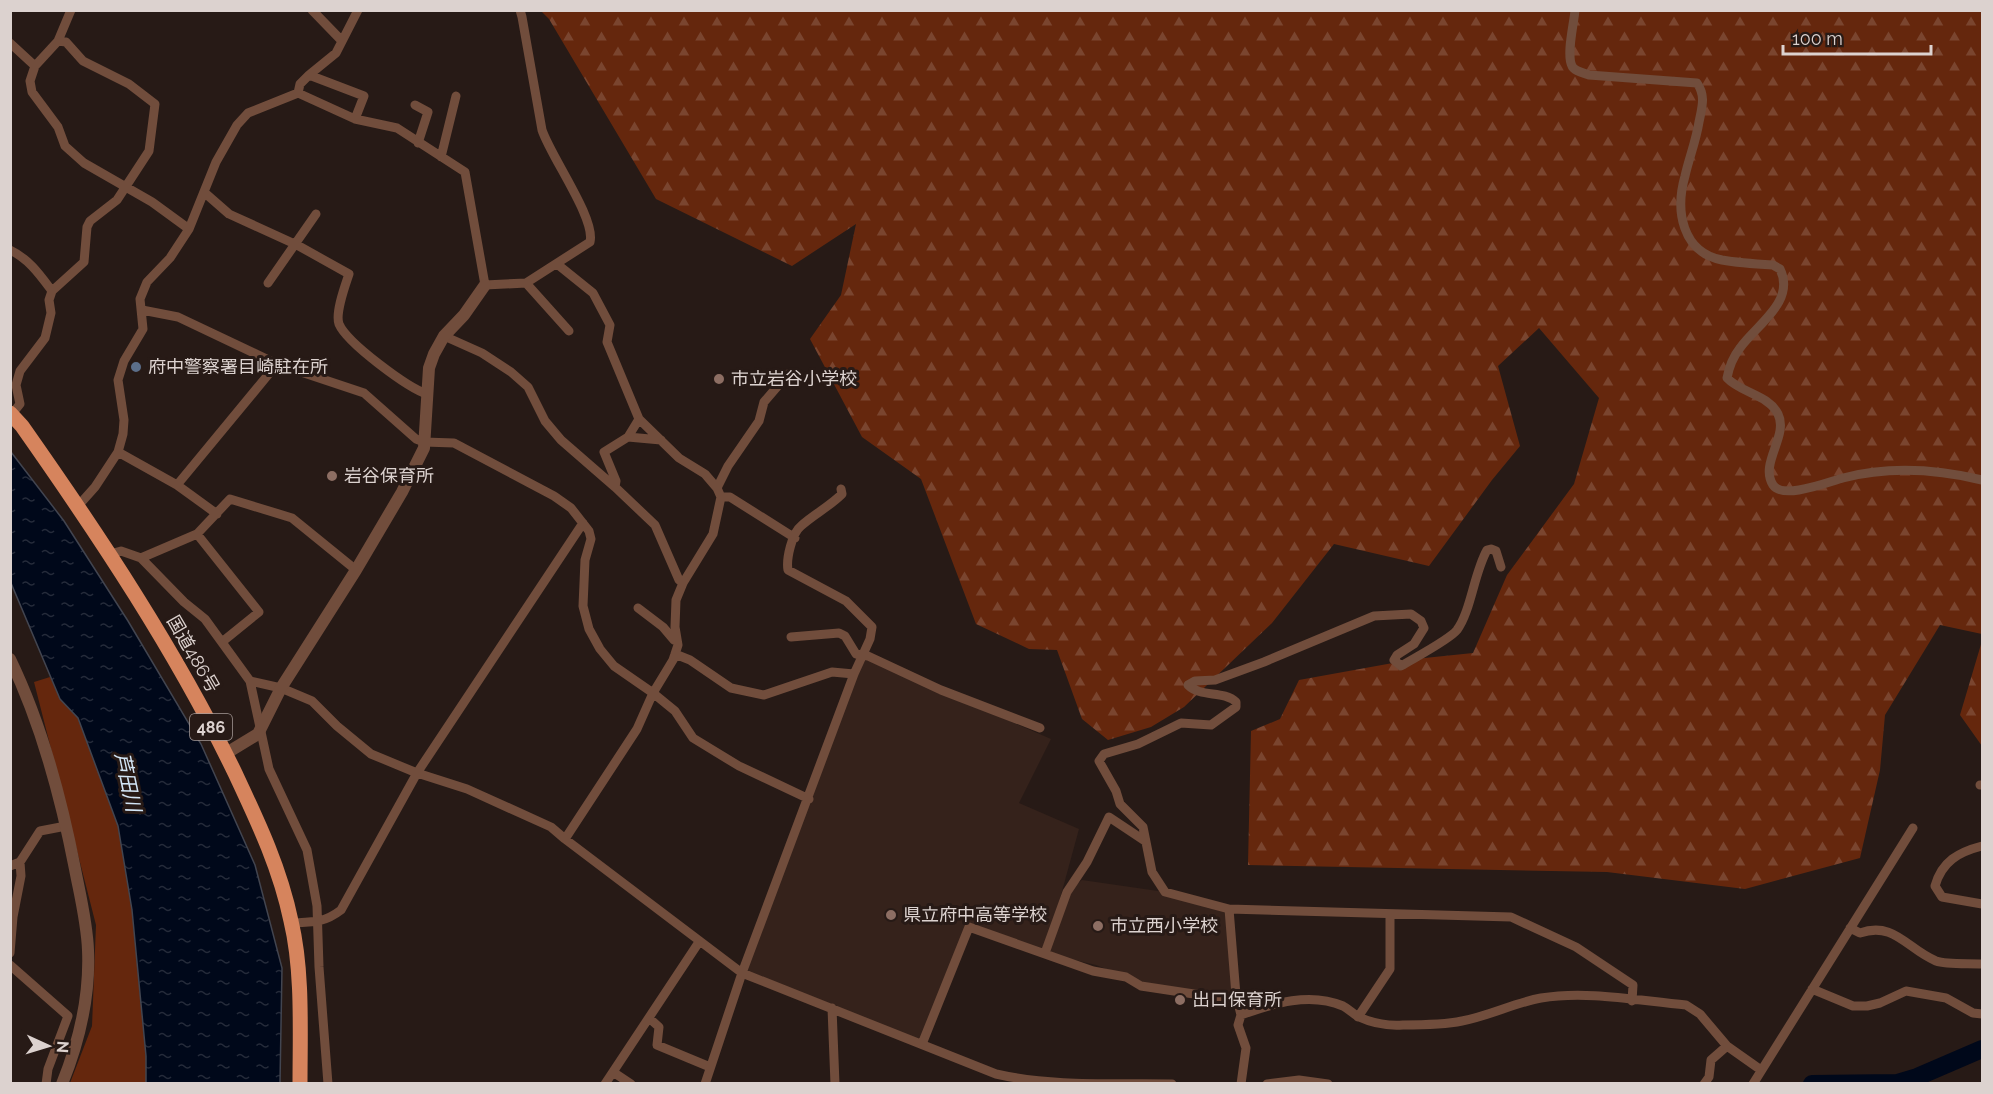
<svg xmlns="http://www.w3.org/2000/svg" width="1993" height="1094" font-family="Raleway,'Noto Sans JP',sans-serif">
	<style>
		.built { fill: #35221b }
		.grass { fill: #65270d }
		.forest { fill: url(#forest-firs) }
		.water { fill: url(#water-ripples); stroke: #424550; stroke-width: 1.5 }
		.lines { fill: none; stroke-linecap: round; stroke-linejoin: round }
		.river { stroke: #00081a; stroke-width: 18 }
		.minor { stroke: #714d3c; stroke-width: 9 }
		.tertiary { stroke: #714d3c; stroke-width: 12 }
		.trunk { stroke: #d6845d; stroke-width: 15 }
		.service-dot { fill: #5c6f8a; stroke: #271a16; stroke-width: 2 }
		.education-dot { fill: #8d6e63; stroke: #271a16; stroke-width: 2 }
		.labels { text-anchor: middle; stroke-width: 6; stroke-linejoin: round; paint-order: stroke }
		.shield { fill: #271a16; stroke: #a69b98; stroke-width: 1.5 }
		.shield-label { font-size: 16px; font-weight: bold; fill: #dcd2cf }
		.poi-label { font-size: 18px; fill: #dcd2cf; stroke: #271a16; text-anchor: start }
		.street-label { font-size: 18px; fill: #dcd2cf; stroke: #271a16 }
		.water-label { font-size: 20px; font-style: italic; fill: #d3e6f7; stroke: #271a16 }
	</style>
	<defs>
		<pattern id="forest-firs" width="22" height="20" patternUnits="userSpaceOnUse" patternTransform="scale(1.5)"><rect width="22" height="20" fill="#65270d"/><path d="M5 1l3.5 6h-7zM16 11l3.5 6h-7z" fill="#7a452f"/></pattern>
		<pattern id="water-ripples" width="26" height="14" patternUnits="userSpaceOnUse" patternTransform="scale(1.5)"><rect width="26" height="14" fill="#00081a"/><path d="M2 4q2-2 4 0t4 0M15 11q2-2 4 0t4 0" fill="none" stroke="#252b3a"/></pattern>
	</defs>
	<rect width="100%" height="100%" fill="#271a16"/>
	<path class="built" d="M 862,657 L 1051,739 L 1019,803 L 1079,829 L 1049,939 L 1067,892 L 1082,880 L 1165,892 L 1229,909 L 1236,995 L 1141,986 L 1126,977 L 1096,965 L 1045,953 L 969,927 L 922,1044 L 742,973 Z"/>
	<path class="grass" d="M 50,677 L 60,699 L 78,718 L 118,826 L 132,910 L 146,1056 L 146,1083 L 70,1083 L 92,1026 L 96,925 L 34,682 Z"/>
	<path class="forest" d="M 541,11 L 1982,11 L 1982,634 L 1940,625 L 1885,715 L 1880,770 L 1860,858 L 1745,889 L 1607,872 L 1248,865 L 1251,731 L 1280,719 L 1299,680 L 1415,659 L 1473,653 L 1507,575 L 1574,484 L 1599,398 L 1539,328 L 1498,366 L 1520,446 L 1492,480 L 1429,566 L 1334,544 L 1272,623 L 1184,707 L 1151,727 L 1108,740 L 1082,719 L 1057,650 L 1029,649 L 976,624 L 921,479 L 862,437 L 810,339 L 841,295 L 856,224 L 792,266 L 656,199 L 549,19 Z
		M 1982,641 L 1982,746 L 1960,715 Z"/>
	<path class="water" d="M 11,452 L 64,521 L 128,621 L 201,744 L 255,865 L 282,968 L 280,1083 L 146,1083 L 146,1056 L 132,910 L 118,826 L 78,718 L 60,699 L 11,583 Z"/>
	<g class="lines">
		<path class="river" d="M 1812,1084 L 1897,1083 L 1917,1077 L 1982,1049"/>
		<path class="minor" d="M 71,10 L 58,41 L 35,66 L 30,81 L 32,92 L 58,127 L 65,146 L 84,163 L 152,202 L 189,229
			M 312,10 L 342,41
			M 1575,10 C 1574,24 1566,54 1572,66 C 1574,71 1584,73 1589,75 L 1697,83 C 1706,96 1702,107 1699,122 C 1696,141 1689,158 1685,176 C 1675,211 1682,252 1722,260 C 1739,263 1756,264 1773,265 L 1780,269 C 1796,302 1756,325 1740,348 C 1733,357 1729,367 1727,378 C 1741,393 1769,395 1778,414 C 1789,436 1759,463 1773,485 C 1783,500 1828,482 1843,478 C 1889,466 1936,469 1982,480
			M 10,43 L 35,66
			M 309,75 L 364,96 L 355,119
			M 298,93 L 300,84 L 309,75 L 336,53 L 358,10
			M 415,105 L 428,112 L 418,143
			M 441,157 L 456,96
			M 205,193 L 229,214 L 297,245 L 349,274 C 345,286 335,313 339,324 C 347,343 408,388 427,394
			M 10,250 C 29,259 40,275 52,291
			M 557,264 L 593,293 L 610,325 L 607,342 L 639,419 L 679,458 L 705,474 L 717,488 L 721,497 L 713,534 L 683,583 L 676,600 L 675,627 L 678,645 L 673,660 L 653,693 L 637,729 L 565,839
			M 268,283 L 316,214
			M 526,283 L 569,331
			M 142,310 L 178,317 L 277,364 L 364,393 L 416,439 L 424,442 L 454,443 L 554,496 L 571,508 L 589,531 L 591,539 L 585,560 L 583,606 L 589,629 L 600,649 L 614,666 L 653,693 L 675,711 L 693,738 L 739,766 L 809,799
			M 444,336 L 482,353 L 511,372 L 528,387 L 545,421 L 561,440 L 615,487 L 655,525 L 679,580 L 683,583
			M 12,414 L 20,404 L 16,385 L 20,371 L 45,338 L 51,313 L 49,300 L 52,291 L 84,262 L 87,227 L 90,221 L 117,200 L 149,151 L 155,104 L 129,84 L 83,61 L 66,42 L 58,41
			M 628,437 L 661,440
			M 118,452 L 177,485 L 217,514
			M 177,485 L 277,364
			M 615,487 L 616,481 L 604,452 L 628,437 L 639,419
			M 717,488 L 728,466 L 759,421 L 764,402 L 788,374
			M 721,497 L 730,497 L 795,538
			M 78,506 L 95,487 L 118,452 L 123,434 L 124,420 L 118,380 L 124,361 L 143,329 L 140,299 L 147,282 L 170,258 L 189,229 L 216,162 L 237,125 L 248,113 L 298,93 L 355,119 L 397,128 L 465,172 L 485,285 L 526,283 L 590,242 C 596,219 551,157 542,130 L 522,17 L 520,10
			M 197,534 L 259,612 L 222,642
			M 110,554 L 121,551 L 141,558 L 184,602 L 205,619 L 250,681 L 269,769 L 307,850 L 317,906 L 319,967 L 328,1084
			M 141,558 L 197,534 L 230,499 L 292,518 L 356,570
			M 638,608 L 663,627 L 674,640 L 677,640
			M 791,637 L 839,633 L 845,636 L 856,654 L 868,656 L 941,690 L 1040,728
			M 675,654 L 690,660 L 731,688 L 764,695 L 832,672 L 854,674
			M 250,681 L 281,688 L 312,701 L 337,726 L 371,754 L 417,773 L 467,789 L 551,827 L 565,839 L 742,973 L 996,1074 C 1053,1087 1114,1083 1172,1084
			M 1980,785 L 1982,785
			M 1982,846 C 1959,852 1942,861 1935,886 L 1942,897 L 1982,904
			M 10,866 L 20,862 L 40,831 L 66,826
			M 1229,909 L 1511,917 L 1576,947 L 1633,985 L 1632,1001
			M 292,923 C 313,922 324,923 341,910 L 417,773 L 583,523
			M 1850,928 L 1860,933 C 1894,921 1907,949 1936,961 C 1947,965 1970,963 1982,964
			M 10,953 L 13,917 L 21,876 L 20,862
			M 1045,953 L 1067,892 L 1087,862 L 1109,817 L 1145,841
			M 10,965 L 68,1016 L 48,1069 L 46,1084
			M 1812,989 L 1853,1006 L 1867,1006 L 1880,1003 L 1906,991 L 1946,998 L 1973,1013 L 1982,1014
			M 832,1008 L 835,1084
			M 1241,1015 C 1274,1003 1310,992 1343,1006 C 1349,1009 1353,1014 1359,1017 C 1372,1023 1389,1026 1403,1025 C 1423,1025 1443,1025 1462,1021 C 1489,1016 1514,1003 1541,998 C 1587,990 1640,1001 1686,1005 L 1700,1014 L 1727,1046 L 1761,1070
			M 1358,1017 L 1390,969 L 1390,915
			M 649,1018 L 659,1027 L 657,1045 L 710,1067
			M 922,1044 L 969,927 L 1093,971 L 1126,977 L 1141,986 L 1227,999 L 1236,995
			M 613,1072 L 631,1084
			M 605,1084 L 699,942
			M 705,1084 L 742,973 L 854,674 L 870,639 L 872,627 L 846,601 L 788,570 C 786,559 792,533 801,526 C 814,514 829,507 842,494 L 841,489
			M 1241,1084 L 1246,1048 L 1238,1025 L 1241,1015 L 1236,995 L 1229,909 L 1165,892 L 1152,872 L 1143,827 L 1120,804 L 1116,791 L 1099,761 L 1104,754 L 1138,744 L 1181,723 L 1211,725 L 1236,707 L 1236,702 C 1223,690 1201,698 1188,685 L 1195,681 L 1215,680 L 1264,662 L 1374,616 L 1411,614 L 1421,621 L 1424,628 L 1414,644 L 1397,655 L 1394,660 L 1401,666 C 1414,658 1449,640 1457,630 C 1471,611 1474,573 1487,550 L 1491,549 L 1496,551 L 1501,567
			M 1267,1084 L 1299,1080 L 1328,1084
			M 1704,1084 L 1709,1077 L 1711,1060 L 1727,1046
			M 1753,1084 L 1913,828"/>
		<path class="tertiary" d="M 10,659 C 42,725 61,797 75,869 C 80,895 87,923 88,950 C 90,995 79,1042 62,1084
			M 225,754 L 258,734 L 281,688 L 356,570 L 402,492 L 424,448 L 429,368 L 434,354 L 444,336 L 464,315 L 485,285"/>
		<path class="trunk" d="M 10,413 L 22,426 C 100,537 176,651 235,773 C 258,822 280,868 291,921 C 303,971 300,1032 300,1084"/>
	</g>
	<circle class="service-dot" cx="136" cy="367" r="6"/>
	<g class="education-dot">
		<circle cx="719" cy="379" r="6"/>
		<circle cx="332" cy="476" r="6"/>
		<circle cx="891" cy="915" r="6"/>
		<circle cx="1098" cy="926" r="6"/>
		<circle cx="1180" cy="1000" r="6"/>
	</g>
	<g class="labels">
		<rect class="shield" x="190" y="714" width="42" height="26" rx="4.5"/>
		<g class="shield-label">
			<text x="211" y="733">486</text>
		</g>
		<g class="poi-label">
			<text x="148" y="373">府中警察署目崎駐在所</text>
			<text x="731" y="385">市立岩谷小学校</text>
			<text x="344" y="482">岩谷保育所</text>
			<text x="903" y="921">県立府中高等学校</text>
			<text x="1110" y="932">市立西小学校</text>
			<text x="1192" y="1006">出口保育所</text>
		</g>
		<g class="street-label">
			<text transform="translate(193 654) rotate(60)" y="6">国道486号</text>
		</g>
		<g class="water-label">
			<text transform="translate(128 782) rotate(78)" y="7">芦田川</text>
		</g>
	</g>
	<rect width="1993" height="1094" fill="none" stroke="#dcd2cf" stroke-width="24"/>
	<g transform="translate(48 1046) rotate(94)" stroke="#271a16" stroke-width="4.5" paint-order="stroke">
	<path d="M0-4.5L10 22L0 15L-10 22Z" fill="#dcd2cf"/>
	<text y="-9" font-size="16" font-weight="bold" text-anchor="middle" fill="#dcd2cf">N</text>
	</g>
	<path d="M1783 45v9h148v-9" fill="none" stroke="#dcd2cf" stroke-width="3"/>
	<text x="1792" y="45" font-size="18" fill="#dcd2cf" stroke="#271a16" stroke-width="4.5" paint-order="stroke">100 m</text>
</svg>
